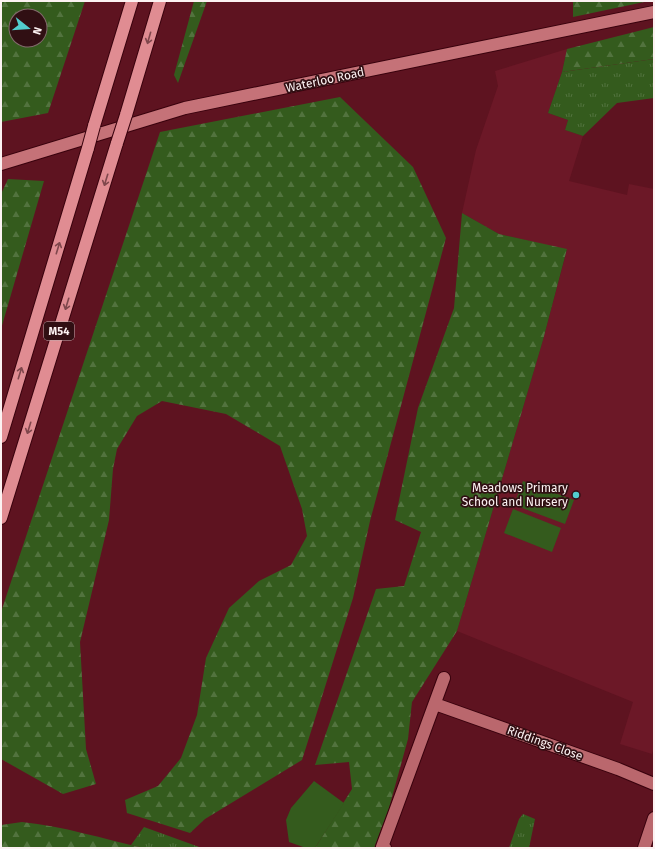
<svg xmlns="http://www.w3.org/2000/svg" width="655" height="849" font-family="'Fira Sans',sans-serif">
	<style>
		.built { fill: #6c1827 }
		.grass { fill: url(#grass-tufts) }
		.forest { fill: url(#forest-firs); fill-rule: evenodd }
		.park { fill: #345b1d }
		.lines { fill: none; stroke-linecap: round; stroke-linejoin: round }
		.street-casing { stroke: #39020d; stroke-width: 14 }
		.secondary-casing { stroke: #39020d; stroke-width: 14 }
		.highway-casing { stroke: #39020d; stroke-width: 14 }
		.street { stroke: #ba676d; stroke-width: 12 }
		.secondary { stroke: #c57278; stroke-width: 12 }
		.highway { stroke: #e08c92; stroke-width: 12 }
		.highway-bridge-casing { stroke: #39020d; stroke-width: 14; stroke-linecap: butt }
		.highway-bridge { stroke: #e08c92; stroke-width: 12 }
		.oneway { stroke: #7f474c }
		.poi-dot { fill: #52cdce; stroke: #300f13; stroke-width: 1.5 }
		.labels { text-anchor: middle; stroke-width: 3.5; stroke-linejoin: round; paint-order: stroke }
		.shield { fill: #300f13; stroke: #bfaeaf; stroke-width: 1 }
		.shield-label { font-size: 11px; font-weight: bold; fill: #fcf2f2 }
		.street-label { font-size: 12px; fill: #fcf2f2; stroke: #300f13 }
		.poi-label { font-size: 12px; fill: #fcf2f2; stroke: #300f13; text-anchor: end }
	</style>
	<defs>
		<pattern id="grass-tufts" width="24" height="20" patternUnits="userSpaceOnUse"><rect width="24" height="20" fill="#345b1d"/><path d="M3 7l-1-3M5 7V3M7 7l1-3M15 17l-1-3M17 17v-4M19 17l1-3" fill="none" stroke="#52733e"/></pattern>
		<pattern id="forest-firs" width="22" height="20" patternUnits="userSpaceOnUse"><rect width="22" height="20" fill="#345b1d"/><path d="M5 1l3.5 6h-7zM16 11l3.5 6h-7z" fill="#52733e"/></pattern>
	</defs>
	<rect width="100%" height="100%" fill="#5e1320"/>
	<path class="built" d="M 567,49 L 562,72 L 548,113 L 568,120 L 565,130 L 583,136 L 569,181 L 627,195 L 629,184 L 654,189 L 654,747 L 652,754 L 620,744 L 633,702 L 457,631 L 543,340 L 567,250 L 499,234 L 462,213 L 476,150 L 498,86 L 495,71 Z"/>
	<path class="grass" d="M 654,59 L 654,98 L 617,103 L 583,136 L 565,130 L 568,120 L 548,113 L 562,72 Z
		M 523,814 L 535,819 L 529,848 L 509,848 L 519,819 Z
		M 144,827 L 202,848 L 144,848 L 131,845 Z"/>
	<path class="forest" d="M 1,1 L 85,1 L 48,113 L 1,122 ZM 16,16 L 40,16 L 40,40 L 16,40 Z
		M 194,1 L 207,1 L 178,83 L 174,75 Z
		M 573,1 L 649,1 L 573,17 Z
		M 654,27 L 654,59 L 562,72 L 567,49 Z
		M 340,97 L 413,167 L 446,238 L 370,521 L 353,598 L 302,760 L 205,819 L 190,833 L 127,813 L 125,800 L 158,786 L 181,758 L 197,715 L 206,658 L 229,608 L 259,581 L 291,565 L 307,536 L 302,509 L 280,446 L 226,414 L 162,401 L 137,416 L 117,449 L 113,469 L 109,520 L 80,642 L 86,749 L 96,784 L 63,794 L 1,759 L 1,612 L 160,132 Z
		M 8,179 L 44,181 L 1,329 L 1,194 Z
		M 462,213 L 499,234 L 567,249 L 543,340 L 457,631 L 412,702 L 408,739 L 389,808 L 374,848 L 315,848 L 352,789 L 349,762 L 315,765 L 376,589 L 404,586 L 421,532 L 395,520 L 418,408 L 454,308 Z
		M 22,822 C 63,826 103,839 144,848 L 1,848 L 1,825 Z"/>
	<path class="park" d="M 523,481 L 574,500 L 565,524 L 514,505 Z
		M 513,509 L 561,528 L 552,552 L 504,533 Z
		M 314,781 L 344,803 L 315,848 L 306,848 L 289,842 L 286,820 L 291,808 Z"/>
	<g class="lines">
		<g class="street-casing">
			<path id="street" d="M 435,704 L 618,769 L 654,784
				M 385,848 L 382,847 L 444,678
				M 644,848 L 654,818"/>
		</g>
		<g class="secondary-casing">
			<path id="secondary" d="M 1,164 L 185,108 L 654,12"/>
		</g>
		<g class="highway-casing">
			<path id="highway" d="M 126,115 L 160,1
				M 94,126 L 132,1
				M 1,437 L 88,148
				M 1,518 L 117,143"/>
		</g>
		<use href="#street" class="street"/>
		<use href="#secondary" class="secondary"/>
		<use href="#highway" class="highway"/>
		<g class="highway-bridge-casing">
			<path id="highway-bridge" d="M 117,143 L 126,115
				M 88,148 L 94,126"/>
		</g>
		<use href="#highway-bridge" class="highway-bridge"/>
	</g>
	<defs><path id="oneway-shaft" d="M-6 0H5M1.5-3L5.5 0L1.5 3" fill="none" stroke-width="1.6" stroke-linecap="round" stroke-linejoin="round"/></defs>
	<g class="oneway">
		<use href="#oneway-shaft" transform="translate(149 38) rotate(106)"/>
		<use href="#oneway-shaft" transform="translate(106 180) rotate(107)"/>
		<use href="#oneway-shaft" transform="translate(58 248) rotate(-73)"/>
		<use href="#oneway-shaft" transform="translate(67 304) rotate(107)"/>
		<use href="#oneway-shaft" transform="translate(20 373) rotate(-73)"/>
		<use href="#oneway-shaft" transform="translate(29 428) rotate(107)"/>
	</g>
	<circle class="poi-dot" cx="576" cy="495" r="4"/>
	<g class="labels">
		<rect class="shield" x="44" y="322" width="30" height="18" rx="3"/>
		<g class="shield-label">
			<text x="59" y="335">M54</text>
		</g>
		<g class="street-label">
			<text transform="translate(325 80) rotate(-12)" y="4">Waterloo Road</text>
			<text transform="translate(545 743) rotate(20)" y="4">Riddings Close</text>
		</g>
		<g class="poi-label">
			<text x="568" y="492">Meadows Primary<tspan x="568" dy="14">School and Nursery</tspan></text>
		</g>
	</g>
	<rect width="655" height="849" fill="none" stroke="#fcf2f2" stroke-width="4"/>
	<g transform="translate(28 28) rotate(107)"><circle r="19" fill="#300f13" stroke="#826a6c"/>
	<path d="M0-3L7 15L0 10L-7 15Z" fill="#52cdce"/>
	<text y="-6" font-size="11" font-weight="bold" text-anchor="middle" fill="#fcf2f2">N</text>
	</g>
</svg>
